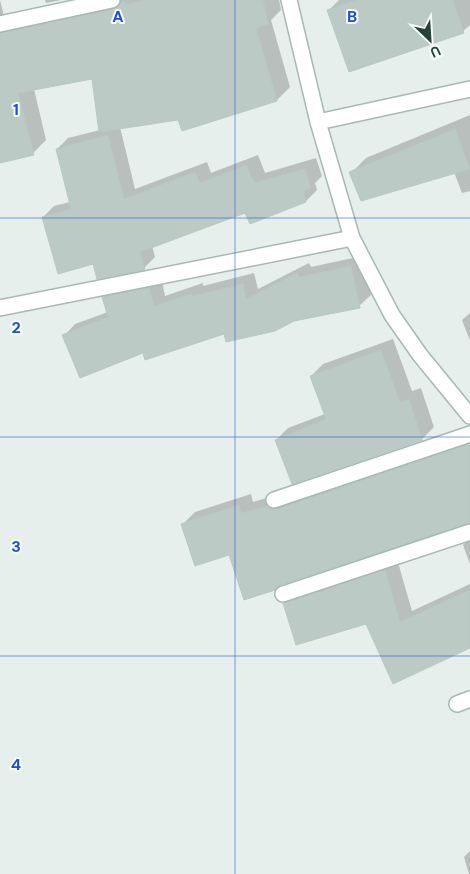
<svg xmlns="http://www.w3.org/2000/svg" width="470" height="874" font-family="'DM Sans',sans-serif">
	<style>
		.shadow { fill: #0003 }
		.building { fill: #bbcac4; stroke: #b8c9c2 }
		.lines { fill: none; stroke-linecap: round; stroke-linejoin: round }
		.minor-casing { stroke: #a8b8b2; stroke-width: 18 }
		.minor { stroke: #fff; stroke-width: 15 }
		.grid { fill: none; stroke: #1d4ed8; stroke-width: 1; stroke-opacity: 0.55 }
		.grid-label { font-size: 16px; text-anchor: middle; font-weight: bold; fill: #1d4ed8; stroke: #f7fbf9; stroke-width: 4; stroke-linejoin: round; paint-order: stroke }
	</style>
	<rect width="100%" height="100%" fill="#e6efeb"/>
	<path class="shadow" d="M 0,0 L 5,20 L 111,0 L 279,0 L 281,10 L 271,20 L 290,87 L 277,100 L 182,130 L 179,119 L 120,127 L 135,189 L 207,162 L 211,173 L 258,155 L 265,173 L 316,158 L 322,176 L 315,183 L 317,190 L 306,201 L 246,211 L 152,246 L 155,257 L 144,268 L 94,262 L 43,217 L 54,206 L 70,202 L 57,149 L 68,138 L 100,130 L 93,78 L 34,89 L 46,140 L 33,153 L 0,162 Z
		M 45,0 L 61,0 L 46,3 Z
		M 339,0 L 470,0 L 470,25 L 463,31 L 329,10 Z
		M 470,115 L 470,191 L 462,193 L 454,172 L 351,173 L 366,158 Z
		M 362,256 L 371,295 L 359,306 L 144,351 L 64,336 L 75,324 L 108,312 L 104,298 L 115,286 L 161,277 L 165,296 L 203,283 L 203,286 L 254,273 L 258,289 L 309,263 L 311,267 Z
		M 470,313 L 470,341 L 462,320 Z
		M 393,339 L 412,391 L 421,388 L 434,427 L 422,439 L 293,482 L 276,440 L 288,428 L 325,414 L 311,376 L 323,364 Z
		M 470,436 L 470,522 L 229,554 L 183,524 L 195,512 L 251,494 L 253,502 Z
		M 470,538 L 470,564 L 463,545 Z
		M 397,559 L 412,611 L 470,584 L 470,647 L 285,603 L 297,591 Z
		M 470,851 L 470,874 L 469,874 L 464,857 Z"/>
	<path class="building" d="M 145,0 L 263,0 L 268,24 L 256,28 L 277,101 L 182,131 L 178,120 L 99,132 L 92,79 L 18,93 L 34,155 L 0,163 L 0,33 L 114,9 L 124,1 L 125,5 Z
		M 356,0 L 453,0 L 464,33 L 349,72 L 327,10 Z
		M 455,129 L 470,169 L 361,201 L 349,172 Z
		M 108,135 L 124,199 L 195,172 L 200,183 L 246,165 L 254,183 L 305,169 L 311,188 L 303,191 L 306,202 L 250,224 L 245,213 L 140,252 L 145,270 L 97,279 L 93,264 L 58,274 L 42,217 L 71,209 L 56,149 Z
		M 351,266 L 360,308 L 294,321 L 275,331 L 226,342 L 224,334 L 145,360 L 143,353 L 80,378 L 62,335 L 108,317 L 102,297 L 149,288 L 154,306 L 191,294 L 192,296 L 243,284 L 246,299 L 297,273 L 299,277 Z
		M 381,350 L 400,402 L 409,399 L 422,440 L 292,484 L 275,440 L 326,419 L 310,376 Z
		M 470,444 L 470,523 L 280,585 L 275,590 L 244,600 L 229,555 L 195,566 L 181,524 L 239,505 L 241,513 L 267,506 L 277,509 Z
		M 385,570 L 400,622 L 470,590 L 470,648 L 393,684 L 366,624 L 296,645 L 283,603 Z"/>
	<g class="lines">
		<g class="minor-casing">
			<path id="minor" d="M 289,0 L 318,122 L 352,238 L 392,315 L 420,355 L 470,416
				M 0,24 L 112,0
				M 318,122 L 470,89
				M 0,308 L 352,238
				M 274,500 L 470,434
				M 283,594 L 470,532
				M 457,704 L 470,699"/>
		</g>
		<use href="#minor" class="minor"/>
	</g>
	<path class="grid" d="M 235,0 L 235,874M 0,218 L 470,218M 0,437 L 470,437M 0,656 L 470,656"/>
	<g class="grid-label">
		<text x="118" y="22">A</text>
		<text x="352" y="22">B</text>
		<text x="16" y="115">1</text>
		<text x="16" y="333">2</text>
		<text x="16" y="552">3</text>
		<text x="16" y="770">4</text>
	</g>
	<g transform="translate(430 40) rotate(155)" stroke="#f7fbf9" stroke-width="4" paint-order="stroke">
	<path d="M0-4L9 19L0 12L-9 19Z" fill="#24423a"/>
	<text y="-8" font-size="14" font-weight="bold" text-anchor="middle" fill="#24423a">U</text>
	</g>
</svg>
